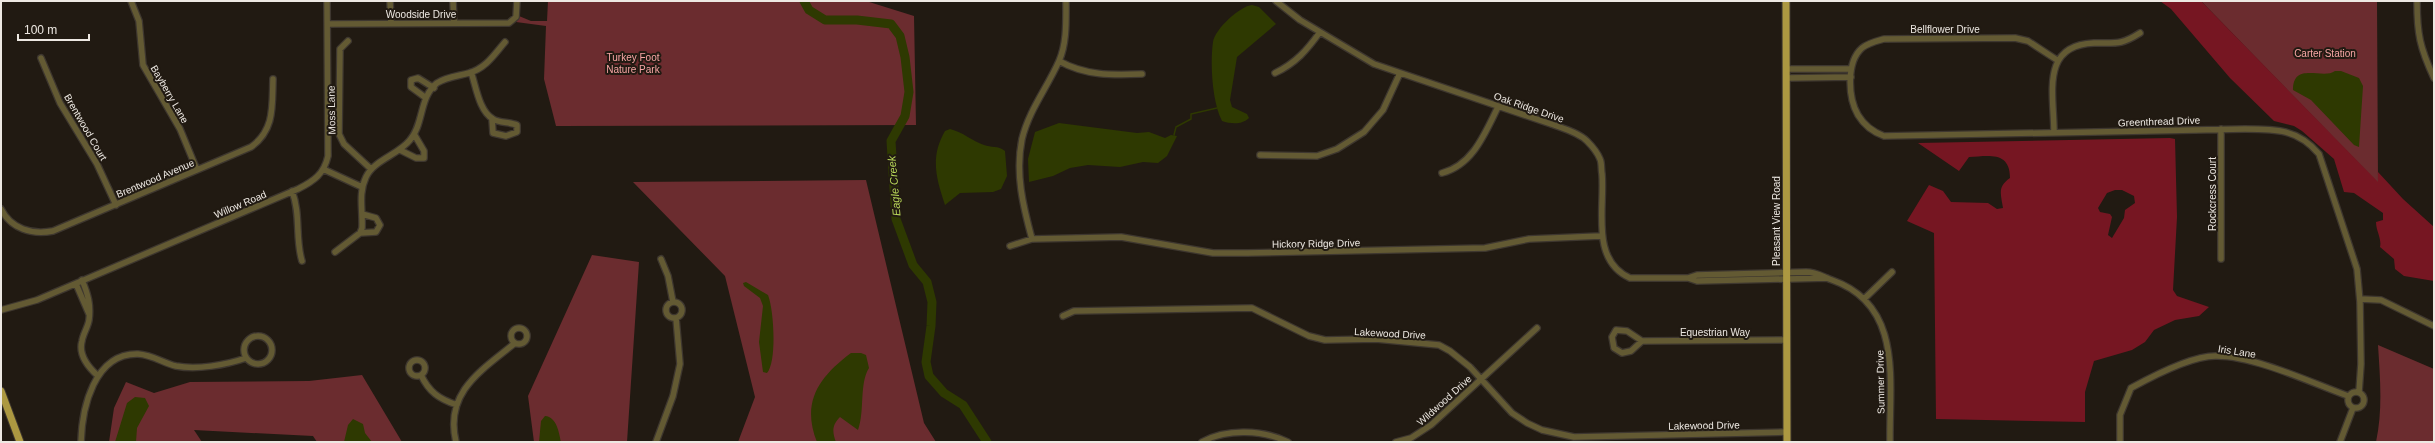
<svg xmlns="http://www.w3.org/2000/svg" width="2435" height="443" font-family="Helvetica,sans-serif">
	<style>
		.green { fill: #6b2c2f }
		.forest { fill: #761622; fill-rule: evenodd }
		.water { fill: #2e3901 }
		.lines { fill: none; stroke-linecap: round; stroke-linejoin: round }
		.stream { stroke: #2e3901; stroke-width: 1.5 }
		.river { stroke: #2e3901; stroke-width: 9 }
		.minor-casing { stroke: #3e372f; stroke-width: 8 }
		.major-casing { stroke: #3e372f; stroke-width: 9 }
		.minor { stroke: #635a33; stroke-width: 5.5 }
		.major { stroke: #ac9841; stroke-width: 7 }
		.labels { text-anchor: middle; stroke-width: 4; stroke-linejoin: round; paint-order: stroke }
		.street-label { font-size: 10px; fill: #ede8e2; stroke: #211a12 }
		.park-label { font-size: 10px; fill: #f6a5a4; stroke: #211a12 }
		.water-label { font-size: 11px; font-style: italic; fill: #bbdb5a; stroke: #211a12 }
	</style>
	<rect width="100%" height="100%" fill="#211a12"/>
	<path class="green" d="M 548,1 L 866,1 L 914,16 L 916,125 L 556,126 L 544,79 L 546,26 L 516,22 L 519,16 L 531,21 L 547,21 Z
		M 2201,1 L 2377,1 L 2378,183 Z
		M 866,180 L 924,423 L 936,442 L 738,442 L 755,397 L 725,276 L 633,182 Z
		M 592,255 L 639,262 L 627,442 L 534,442 L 528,396 Z
		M 2378,345 L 2434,369 L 2434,442 L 2376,442 C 2383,410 2380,377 2378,345 Z
		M 362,375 L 402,442 L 317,442 L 313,436 L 194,430 L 202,442 L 109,442 L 114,408 L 126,382 L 154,393 L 190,382 L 309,381 Z"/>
	<path class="forest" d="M 2160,1 L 2201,1 L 2378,182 L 2378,172 L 2403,199 L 2434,227 L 2434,281 L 2404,276 L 2395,269 L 2394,259 L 2380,247 C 2382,239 2376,231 2376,222 L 2383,220 L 2383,213 L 2354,193 L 2344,192 L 2334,159 L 2302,131 L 2294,126 L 2274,121 L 2230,78 L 2171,9 Z
		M 2170,138 L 2175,139 L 2177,217 L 2173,290 L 2177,296 L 2209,307 L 2199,316 L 2175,320 L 2154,330 L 2145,342 L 2132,350 L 2094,361 L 2085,392 L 2085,422 L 1936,419 L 1934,233 L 1907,221 L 1929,185 L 1943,191 L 1951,202 L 1988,203 L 1997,209 L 2003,208 C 2001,194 1997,187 2010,178 C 2010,151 1989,156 1969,157 L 1959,171 L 1918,143 ZM 2115,190 L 2122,190 L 2134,196 L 2135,203 L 2125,210 L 2124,218 L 2112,238 L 2108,235 L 2112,217 L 2110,214 L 2100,212 L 2098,208 L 2107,193 Z"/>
	<path class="water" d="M 1252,5 L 1259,7 L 1276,24 L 1237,57 L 1230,100 L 1232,107 L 1247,114 L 1249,118 C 1242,125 1231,124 1222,121 C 1212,102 1210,63 1213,42 C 1215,29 1240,6 1252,5 Z
		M 2335,71 L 2341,71 L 2359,78 L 2363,86 L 2359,147 L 2354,145 L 2311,100 L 2293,90 C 2293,61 2323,80 2335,71 Z
		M 1059,123 L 1137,133 L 1149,132 L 1165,138 L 1171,135 L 1177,136 L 1167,156 L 1158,163 L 1143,162 L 1120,167 L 1088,165 L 1070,168 L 1053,176 L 1029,182 L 1028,159 L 1035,132 Z
		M 950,129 C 963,132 972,141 984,145 C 991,148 998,145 1005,151 L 1007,176 L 1001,189 L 993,192 L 960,193 L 945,205 C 936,178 930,157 945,131 Z
		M 746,282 L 768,295 C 774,310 777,362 767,373 L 763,372 L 759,342 L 763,306 L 760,298 L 744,286 L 743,283 Z
		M 851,353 L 861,353 L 866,355 L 869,368 C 859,384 865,411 858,430 L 840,417 C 832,425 832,432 836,442 L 817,442 C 801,402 819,377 851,353 Z
		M 135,397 L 145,398 L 149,406 L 137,428 L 136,442 L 115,442 L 127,403 Z
		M 545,416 C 557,417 559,433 561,442 L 539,442 L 541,421 Z
		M 353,419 L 363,424 L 365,433 L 372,442 L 344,442 L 348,425 Z"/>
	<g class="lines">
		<path class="stream" d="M 1174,135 L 1176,127 L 1191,119 L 1191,114 L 1217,108"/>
		<path class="river" d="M 804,1 L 809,10 L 825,20 L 857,20 L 891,24 L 900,36 L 905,57 L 909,92 L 905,116 L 891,141 L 896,219 L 913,265 L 927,282 L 932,302 L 931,326 L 926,362 L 929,376 L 944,393 L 963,405 L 987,442"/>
		<g class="minor-casing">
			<path id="minor" d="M 131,1 L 139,21 L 143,65 L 180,129 L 197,170
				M 390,1 L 391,23
				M 453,1 L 454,23
				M 1276,1 L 1300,20 L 1374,64 L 1554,125 C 1565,129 1579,133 1587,141 C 1592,146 1598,154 1600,159 C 1602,163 1601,170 1602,174 C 1605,208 1590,260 1630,278 L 1688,278 L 1697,275 L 1806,272 C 1817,272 1823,277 1832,280 C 1904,305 1889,382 1890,442
				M 2417,1 C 2417,34 2420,48 2434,78
				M 328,24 L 509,23 L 516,17 L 517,1
				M 348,41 L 340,49 L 339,134 L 344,144 L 371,169
				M 41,58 L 60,103 L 97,164 L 116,205
				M 2057,60 L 2028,41 L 2015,38 L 1884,39 C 1877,41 1868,43 1862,48 C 1846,62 1848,98 1858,115 C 1864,125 1873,132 1884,136 L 2245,129 C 2276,129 2298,129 2319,154 L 2357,269 L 2360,302 L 2361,364 L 2359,392
				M 1059,61 C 1086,76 1112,75 1142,74
				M 1787,69 L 1851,69
				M 471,72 C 476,86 479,111 493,119 C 499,123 510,122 517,125 L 517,132 L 506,136 L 493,133 L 492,119
				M 1275,73 C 1296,63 1307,50 1320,32
				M 1787,78 L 1851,77
				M 426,98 L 411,87 L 411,80 L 418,78 L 434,88
				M 2221,129 L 2221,259
				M 2054,133 C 2054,94 2040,45 2094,43 C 2117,43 2121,45 2140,33
				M 400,150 L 416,158 L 424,158 L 424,151 L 414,134
				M 1260,155 L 1317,156 L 1337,149 L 1364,132 L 1383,110 L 1400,73
				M 323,169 L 362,187
				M 1442,173 C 1473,165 1485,133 1498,107
				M 292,191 C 301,214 295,239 302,261
				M 1,209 C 11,229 32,235 53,231 L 251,147 C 275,130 272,106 273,79
				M 360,233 L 376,232 L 380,225 L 376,218 L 362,214
				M 1032,239 C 1023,206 1015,173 1022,139 C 1029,110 1047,88 1059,61 C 1067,43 1066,21 1066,1
				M 1010,246 L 1032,239 L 1121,237 L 1213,253 L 1247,253 L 1485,248 L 1529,239 L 1601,236
				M 335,252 L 360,233 L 362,228 C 363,210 358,194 366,177 C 374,160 398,155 410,140 C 424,124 419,97 437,83 C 446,77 458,76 469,73 C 486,68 494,55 505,42
				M 661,259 L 668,276 L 673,302
				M 1688,278 L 1697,281 L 1827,278
				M 82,280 C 88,294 91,305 89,320 C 88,327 83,334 82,341 C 78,355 88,367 98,376
				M 76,284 L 89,314
				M 1864,299 L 1892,272
				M 2360,299 L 2381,300 L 2434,326
				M666 310a8 8 0 1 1 16 0a8 8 0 1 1-16 0Z
				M 1,310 L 37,300 L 298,189 C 314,181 324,174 328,156 L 327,1
				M 1063,316 L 1074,311 L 1252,308 L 1309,336 L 1325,340 L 1376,339 L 1439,345 L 1450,351 L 1470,367 L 1512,413 L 1527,423 L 1542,430 L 1574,437 L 1787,432
				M511 336a8 8 0 1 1 16 0a8 8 0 1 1-16 0Z
				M244 350a14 14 0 1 1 28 0a14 14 0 1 1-28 0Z
				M 1642,341 L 1631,351 L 1622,353 L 1614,348 L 1612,337 L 1616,330 L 1627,331 L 1642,341 L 1787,340
				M409 368a8 8 0 1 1 16 0a8 8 0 1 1-16 0Z
				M 421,375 C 429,392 439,399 457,405
				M2348 400a8 8 0 1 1 16 0a8 8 0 1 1-16 0Z
				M 81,442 C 82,408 94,353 138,354 C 153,355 163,363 176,366 C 197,370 226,365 246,358
				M 456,442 C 444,392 482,370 515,343
				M 656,442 L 673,396 L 680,364 L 676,318
				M 1202,442 C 1227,428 1263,430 1288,442
				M 1396,442 L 1411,438 L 1431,425 L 1537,328
				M 2120,442 L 2120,415 L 2131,388 C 2151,377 2194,355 2217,356 C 2255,356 2312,383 2348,396
				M 2340,442 L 2353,408"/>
		</g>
		<g class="major-casing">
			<path id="major" d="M 1786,1 L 1787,442
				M 1,391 L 20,442"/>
		</g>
		<use href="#minor" class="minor"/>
		<use href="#major" class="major"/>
	</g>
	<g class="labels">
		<g class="street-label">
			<text x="421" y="18">Woodside Drive</text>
			<text x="1945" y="33">Bellflower Drive</text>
			<text transform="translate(170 94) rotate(60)" y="4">Bayberry Lane</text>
			<text transform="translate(1529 107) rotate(19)" y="4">Oak Ridge Drive</text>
			<text transform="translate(331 110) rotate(-91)" y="4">Moss Lane</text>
			<text transform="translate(2159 121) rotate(-2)" y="4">Greenthread Drive</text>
			<text transform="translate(86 127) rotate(60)" y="4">Brentwood Court</text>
			<text transform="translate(155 178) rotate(-23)" y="4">Brentwood Avenue</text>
			<text transform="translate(2212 194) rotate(-90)" y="4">Rockcress Court</text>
			<text transform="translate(240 204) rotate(-23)" y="4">Willow Road</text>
			<text transform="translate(1776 221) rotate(-90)" y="4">Pleasant View Road</text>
			<text transform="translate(1316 243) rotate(-1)" y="4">Hickory Ridge Drive</text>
			<text x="1715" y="336">Equestrian Way</text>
			<text transform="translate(1390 333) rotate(3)" y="4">Lakewood Drive</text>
			<text transform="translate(2237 351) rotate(9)" y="4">Iris Lane</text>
			<text transform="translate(1880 382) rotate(-91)" y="4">Summer Drive</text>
			<text transform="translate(1444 400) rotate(-42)" y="4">Wildwood Drive</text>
			<text transform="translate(1704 425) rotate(-1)" y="4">Lakewood Drive</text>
		</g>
		<g class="park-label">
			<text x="2325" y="57">Carter Station</text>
			<text x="633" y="61">Turkey Foot<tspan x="633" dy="12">Nature Park</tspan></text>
		</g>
		<g class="water-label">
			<text transform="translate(894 186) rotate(-95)" y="4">Eagle Creek</text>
		</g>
	</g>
	<rect width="2435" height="443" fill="none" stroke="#ede8e2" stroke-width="4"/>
	<path d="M18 34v6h71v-6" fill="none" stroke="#ede8e2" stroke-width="2"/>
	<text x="24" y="34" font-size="12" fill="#ede8e2" stroke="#211a12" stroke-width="3" paint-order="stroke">100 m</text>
</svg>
